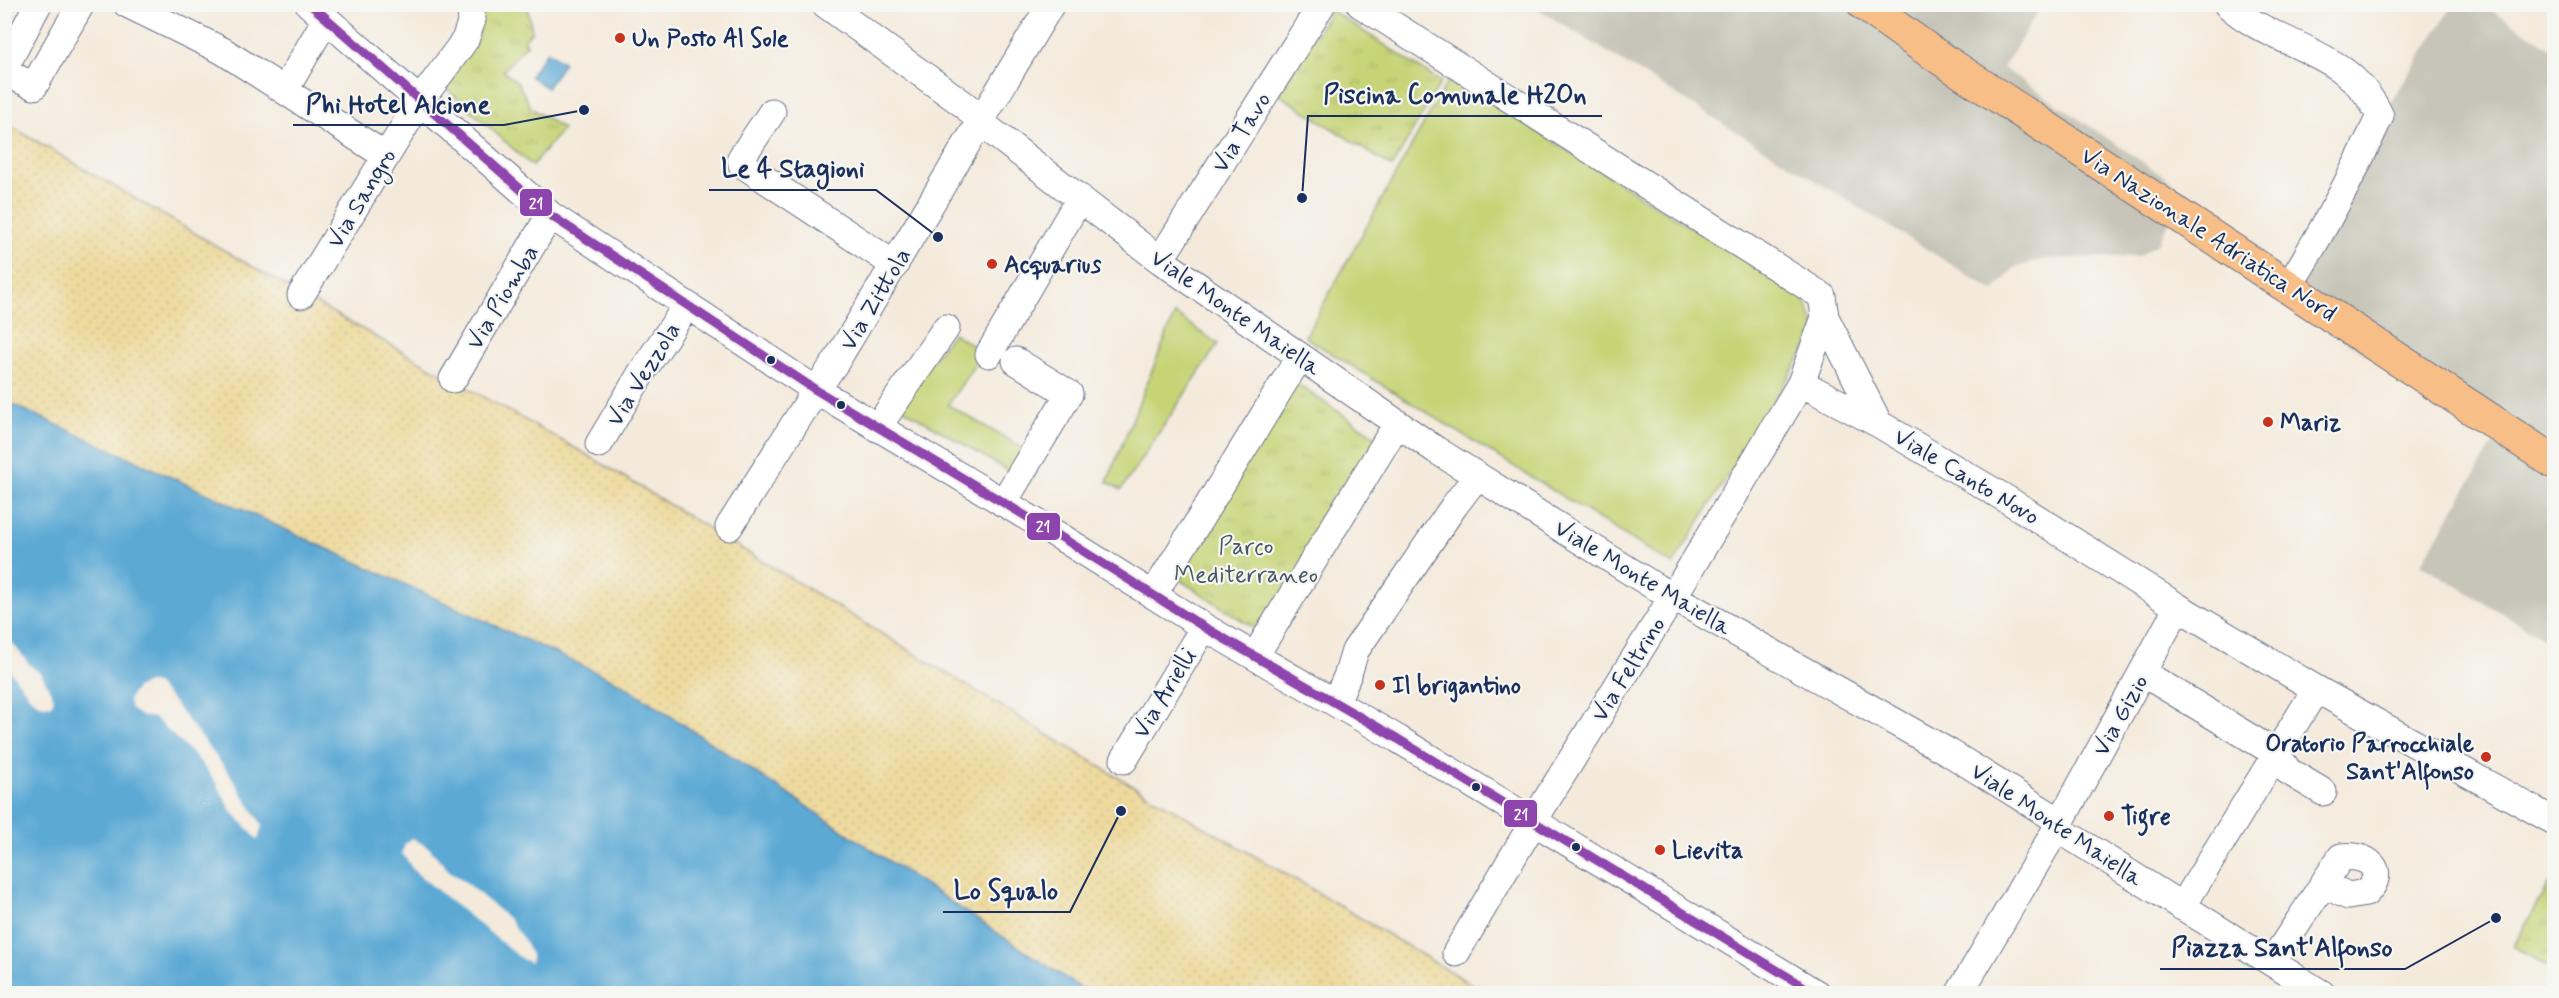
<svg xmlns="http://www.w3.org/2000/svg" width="2559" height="998" font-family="Mynerve,sans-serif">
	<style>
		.industrial { fill: #c6c5b8 }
		.green { fill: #c6d476; stroke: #70826a; stroke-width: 1.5 }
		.sand { fill: url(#sand-dots); stroke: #84847e; stroke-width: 1.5 }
		.park { fill: url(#park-tufts); stroke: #70826a; stroke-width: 1.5 }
		.water { fill: #5ba9d4; stroke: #3b6c99; stroke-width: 1.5 }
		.pier { fill: #f4eadb }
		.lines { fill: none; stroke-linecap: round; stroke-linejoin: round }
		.minor-casing { stroke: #67708a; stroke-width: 29 }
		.major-casing { stroke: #67708a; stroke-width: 35 }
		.minor { stroke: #fff; stroke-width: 27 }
		.major { stroke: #f7be88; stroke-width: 33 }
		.bus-1-casing { stroke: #f6f6f2; stroke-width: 14 }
		.bus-1 { stroke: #8e44ad; stroke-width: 9 }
		.poi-dot { fill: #c8321e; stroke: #f6f6f2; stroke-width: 2 }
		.bus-dot { fill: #1b2f5e; stroke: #f6f6f2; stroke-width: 2 }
		.labels { text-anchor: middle; stroke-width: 4.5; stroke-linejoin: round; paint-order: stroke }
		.poi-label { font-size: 24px; font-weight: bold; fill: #1b2f5e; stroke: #f6f6f2; text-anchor: start }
		.street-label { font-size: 24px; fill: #1b2f5e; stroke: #f6f6f2 }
		.park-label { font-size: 24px; fill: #465864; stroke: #f6f6f2 }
		.leader { fill: none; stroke: #1b2f5e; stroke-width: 2 }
		.callout-dot { fill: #1b2f5e; stroke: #f6f6f2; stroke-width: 2 }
		.callout-label { font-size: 26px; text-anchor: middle; font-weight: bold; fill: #1b2f5e; stroke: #f6f6f2; stroke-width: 4.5; stroke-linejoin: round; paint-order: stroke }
		.line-badge { stroke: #f6f6f2; stroke-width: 2 }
		.badge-label { font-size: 16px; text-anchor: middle; font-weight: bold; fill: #fff }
	</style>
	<defs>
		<pattern id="sand-dots" width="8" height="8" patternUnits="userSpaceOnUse" patternTransform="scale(1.5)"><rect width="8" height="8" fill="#eeda9e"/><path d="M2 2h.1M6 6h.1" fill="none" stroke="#ccbb8a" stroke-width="1.8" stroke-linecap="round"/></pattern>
		<pattern id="park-tufts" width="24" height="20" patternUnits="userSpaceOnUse" patternTransform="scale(1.5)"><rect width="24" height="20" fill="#c6d476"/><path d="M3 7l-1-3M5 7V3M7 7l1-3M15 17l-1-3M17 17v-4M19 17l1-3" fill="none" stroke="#aab668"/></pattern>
	</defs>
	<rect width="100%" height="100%" fill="#f6f6f2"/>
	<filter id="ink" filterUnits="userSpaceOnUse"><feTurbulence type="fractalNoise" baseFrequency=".0167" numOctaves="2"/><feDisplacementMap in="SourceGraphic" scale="12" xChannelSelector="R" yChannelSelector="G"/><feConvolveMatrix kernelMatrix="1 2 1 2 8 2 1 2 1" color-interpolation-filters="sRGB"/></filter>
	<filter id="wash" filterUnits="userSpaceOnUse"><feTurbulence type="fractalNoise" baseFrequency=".008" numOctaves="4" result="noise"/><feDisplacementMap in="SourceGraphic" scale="24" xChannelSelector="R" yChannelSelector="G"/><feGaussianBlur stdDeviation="1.35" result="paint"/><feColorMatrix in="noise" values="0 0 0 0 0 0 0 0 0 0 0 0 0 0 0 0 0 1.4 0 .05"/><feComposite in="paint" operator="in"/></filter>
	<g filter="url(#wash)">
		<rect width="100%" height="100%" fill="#f4eadb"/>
		<path class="industrial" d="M 1531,5 L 2042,5 L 2003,68 L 2187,192 L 2156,245 L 2139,256 L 2044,259 L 2014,268 L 1994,291 Z
			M 2453,5 L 2483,5 L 2554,50 L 2554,645 L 2421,564 L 2495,441 L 2271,290 Z"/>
		<path class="green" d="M 1450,77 L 1803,297 L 1817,330 L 1673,565 L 1305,337 Z
			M 1175,314 L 1218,344 L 1121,490 L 1107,482 Z
			M 953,333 L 983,352 L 948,405 L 1028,451 L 1015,475 L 897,405 Z"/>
		<path class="sand" d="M 5,123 L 301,295 L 591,457 L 1114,775 L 1305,885 L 1486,993 L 1088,993 L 622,684 L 5,401 Z"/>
		<path class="park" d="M 479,5 L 527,5 L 532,31 L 523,41 L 527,44 L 503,71 L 518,83 L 531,108 L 563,129 L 532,166 L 445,87 Z
			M 1331,10 L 1441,82 L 1392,167 L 1278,94 Z
			M 1292,381 L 1378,438 L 1263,634 L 1174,576 Z
			M 2553,879 L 2554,880 L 2554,971 L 2513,946 Z"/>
		<path class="water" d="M 547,51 L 564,63 L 547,88 L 530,76 Z
			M 5,401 L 622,684 L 1088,993 L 5,994 Z"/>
		<path class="pier" d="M 5,634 L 30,665 L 42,675 L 54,698 L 51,706 L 39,704 L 31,698 L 5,664 Z
			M 149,683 L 156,684 L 170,698 L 229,773 L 262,825 L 258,840 L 231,810 L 216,782 L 197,758 L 155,718 L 141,716 L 131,709 L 129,699 L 136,688 Z
			M 412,838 L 429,848 L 449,871 L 463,880 L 509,919 L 526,943 L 531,955 L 531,963 L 522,959 L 414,871 L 402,853 L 405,844 Z"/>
	</g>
	<g filter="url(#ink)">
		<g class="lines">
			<g class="minor-casing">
				<path id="minor" d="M 127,4 L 223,51 L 386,156
					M 309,4 L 550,215 L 816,390 L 1064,539 L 1204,627 L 1398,739 L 1817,994
					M 825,4 L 966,106 L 981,123 L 1160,260 L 1436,450 L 1657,588 L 1950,753 L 2061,822
					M 1360,4 L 1822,296 L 1825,317 L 1879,424 L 2008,500 L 2178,607 L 2316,689 L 2554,821
					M 2227,4 C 2278,50 2348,47 2380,116 C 2353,175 2323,231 2289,286
					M 4,69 L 38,4
					M 4,72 L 34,86 L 81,4
					M 285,90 L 326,19
					M 772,112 L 741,158 L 742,164 L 895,265
					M 1160,260 L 1322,4
					M 301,295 L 420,101 L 465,40 L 472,20 L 470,4
					M 989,354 L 1080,198
					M 453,379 L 550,215
					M 1801,383 L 1879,424
					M 877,428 L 946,328
					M 599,444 L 642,372 L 687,305
					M 1003,503 L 1069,394 L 1016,361
					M 729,527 L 816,390 L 835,363 L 1051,4
					M 1153,595 L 1299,358
					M 2178,607 L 2057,828 L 2322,994
					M 1255,656 L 1397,424
					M 2143,673 L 2277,754 L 2288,771 L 2323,792
					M 1336,702 L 1348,674 L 1355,651 L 1454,506 L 1477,476
					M 1124,760 L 1204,627
					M 2182,907 L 2316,689
					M 1456,953 L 1544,804 L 1687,574 L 1801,383 L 1825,317
					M 2272,962 L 2341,857 C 2367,853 2389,870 2366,893 L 2348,896 L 2325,885
					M 1959,994 L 2057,828"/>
			</g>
			<g class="major-casing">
				<path id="major" d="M 1864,4 L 1925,48 L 2554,462"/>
			</g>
			<use href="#minor" class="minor"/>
			<use href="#major" class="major"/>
			<g class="bus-1-casing">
				<path id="bus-1" d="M 310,4 L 550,215 L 816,390 L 1064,539 L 1204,627 L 1398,739 L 1816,994"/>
			</g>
			<use href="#bus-1" class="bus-1"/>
		</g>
	</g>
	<g class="poi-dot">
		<circle cx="620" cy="38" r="6"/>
		<circle cx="992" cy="264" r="6"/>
		<circle cx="2268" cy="422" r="6"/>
		<circle cx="1380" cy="685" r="6"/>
		<circle cx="2486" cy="757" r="6"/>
		<circle cx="2109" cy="816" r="6"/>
		<circle cx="1660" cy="850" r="6"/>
	</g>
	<g class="bus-dot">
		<circle cx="771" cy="360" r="5"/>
		<circle cx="841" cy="405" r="5"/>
		<circle cx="1476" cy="787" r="5"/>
		<circle cx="1576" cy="847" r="5"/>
	</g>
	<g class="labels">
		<g class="poi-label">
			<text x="632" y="46">Un Posto Al Sole</text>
			<text x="1004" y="272">Acquarius</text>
			<text x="2280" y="430">Mariz</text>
			<text x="1392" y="693">Il brigantino</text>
			<text x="2474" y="751" text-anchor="end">Oratorio Parrocchiale<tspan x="2474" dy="28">Sant'Alfonso</tspan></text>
			<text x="2121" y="824">Tigre</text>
			<text x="1672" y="858">Lievita</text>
		</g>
		<g class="street-label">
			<text transform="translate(1241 132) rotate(-58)" y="8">Via Tavo</text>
			<text transform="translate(361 198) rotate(-59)" y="8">Via Sangro</text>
			<text transform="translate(2209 234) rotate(33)" y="8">Via Nazionale Adriatica Nord</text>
			<text transform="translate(502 297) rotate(-59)" y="8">Via Piomba</text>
			<text transform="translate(875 299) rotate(-59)" y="8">Via Zittola</text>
			<text transform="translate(1236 312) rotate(35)" y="8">Viale Monte Maiella</text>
			<text transform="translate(643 374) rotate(-58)" y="8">Via Vezzola</text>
			<text transform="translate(1967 476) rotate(31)" y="8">Viale Canto Novo</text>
			<text transform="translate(1643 577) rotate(31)" y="8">Viale Monte Maiella</text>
			<text transform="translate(1628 669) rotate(-58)" y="8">Via Feltrino</text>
			<text transform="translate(1164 693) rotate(-59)" y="8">Via Arielli</text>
			<text transform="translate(2120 715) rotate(-61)" y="8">Via Gizio</text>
			<text transform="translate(2057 824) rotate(34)" y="8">Viale Monte Maiella</text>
		</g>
		<g class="park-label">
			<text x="1246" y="554">Parco<tspan x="1246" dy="28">Mediterraneo</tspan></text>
		</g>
	</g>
	<path class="leader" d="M1302 198L1308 116H1602M584 110L504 125H293M938 237L876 190H709M1121 811L1070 912H943M2496 918L2405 969H2160"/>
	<g class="callout-dot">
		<circle cx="1302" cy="198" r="6"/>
		<circle cx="584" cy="110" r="6"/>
		<circle cx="938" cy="237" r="6"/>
		<circle cx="1121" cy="811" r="6"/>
		<circle cx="2496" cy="918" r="6"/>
	</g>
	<g class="callout-label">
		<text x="1455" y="103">Piscina Comunale H2On</text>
		<text x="398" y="113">Phi Hotel Alcione</text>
		<text x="793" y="177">Le 4 Stagioni</text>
		<text x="1006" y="899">Lo Squalo</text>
		<text x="2282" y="956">Piazza Sant'Alfonso</text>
	</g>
	<g class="line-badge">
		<rect x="519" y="188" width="34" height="29" rx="6" fill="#8e44ad"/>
		<rect x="1026" y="512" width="35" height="29" rx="6" fill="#8e44ad"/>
		<rect x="1503" y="799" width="35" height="29" rx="6" fill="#8e44ad"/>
	</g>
	<g class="badge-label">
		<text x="536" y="209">21</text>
		<text x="1043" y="532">21</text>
		<text x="1521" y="820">21</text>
	</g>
	<rect width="2559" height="998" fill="none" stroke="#f6f6f2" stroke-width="24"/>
</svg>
